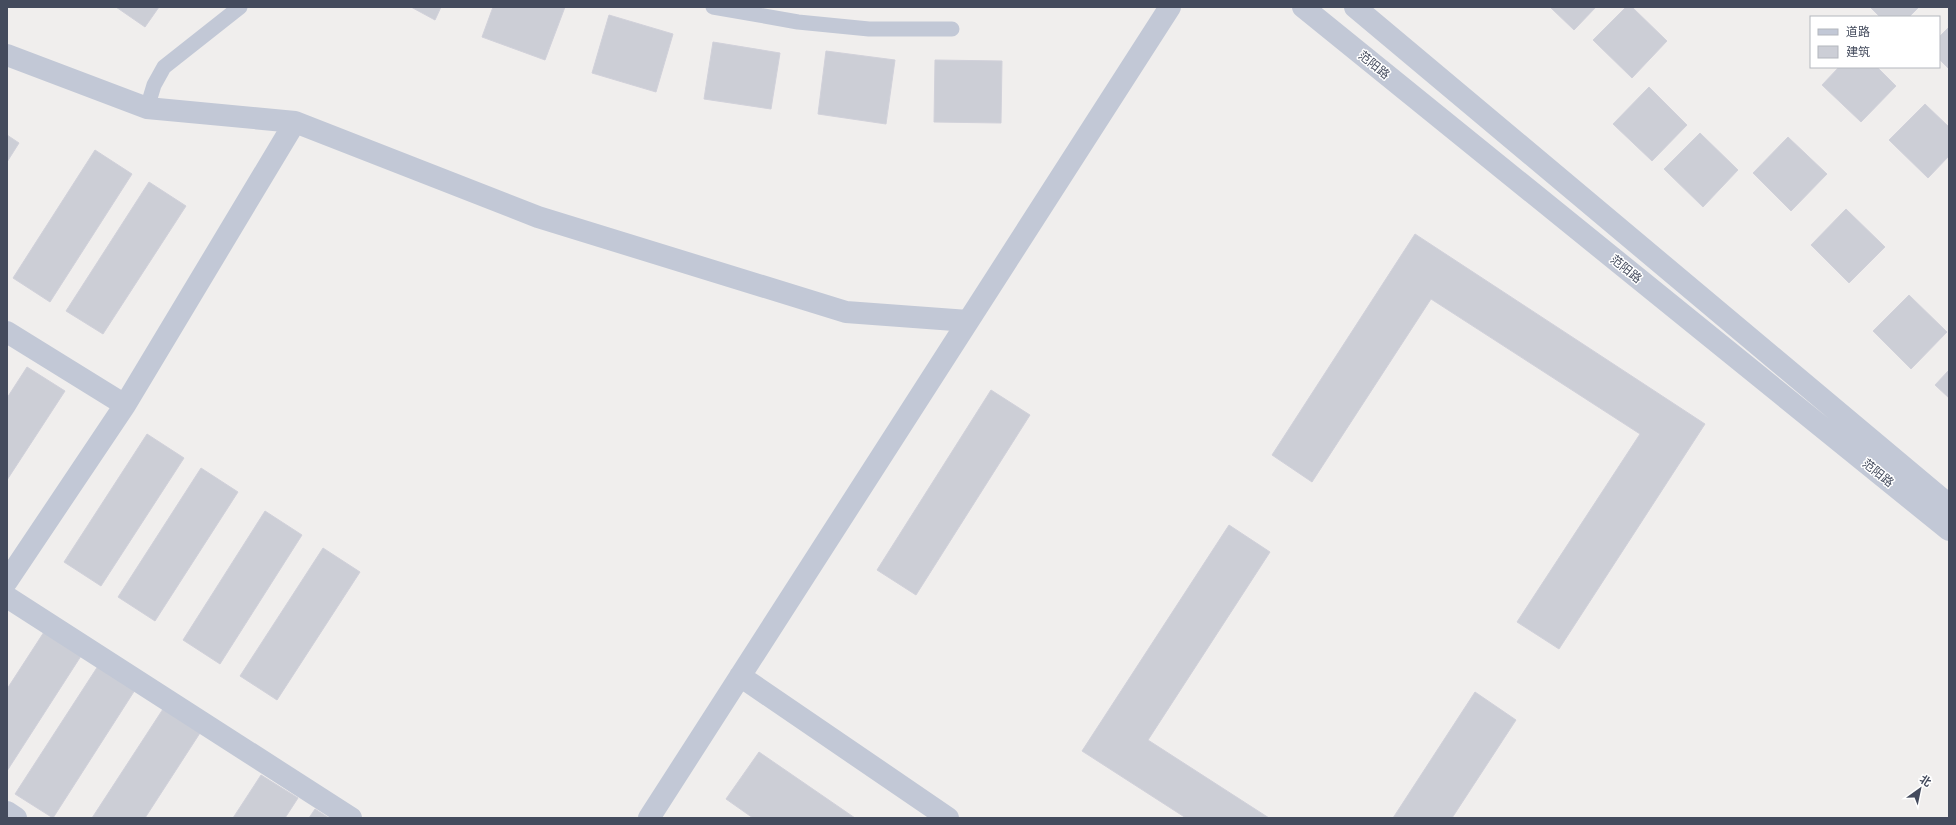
<svg xmlns="http://www.w3.org/2000/svg" width="1956" height="825" font-family="'Space Grotesk','Noto Sans SC',sans-serif">
	<style>
		.building { fill: #ccced6; stroke: #d1d1da }
		.lines { fill: none; stroke-linecap: round; stroke-linejoin: round }
		.service { stroke: #c2c8d6; stroke-width: 15 }
		.minor { stroke: #c2c8d6; stroke-width: 22 }
		.tertiary { stroke: #c2c8d6; stroke-width: 22 }
		.labels { text-anchor: middle; stroke-width: 3; stroke-linejoin: round; paint-order: stroke }
		.street-label { font-size: 12px; fill: #444b5d; stroke: #fff }
	</style>
	<rect width="100%" height="100%" fill="#f0eeed"/>
	<path class="building" d="M 116,7 L 159,7 L 145,27 Z
		M 411,7 L 441,7 L 435,20 Z
		M 493,7 L 565,7 L 545,60 L 482,37 Z
		M 1550,7 L 1596,7 L 1574,30 Z
		M 1626,7 L 1632,7 L 1667,41 L 1632,78 L 1593,40 Z
		M 1870,7 L 1919,7 L 1909,17 L 1880,17 Z
		M 609,15 L 673,34 L 656,92 L 592,73 Z
		M 1949,27 L 1949,69 L 1939,59 L 1939,37 Z
		M 713,42 L 780,53 L 771,109 L 704,99 Z
		M 826,51 L 895,60 L 886,124 L 818,114 Z
		M 935,60 L 1002,61 L 1001,123 L 934,122 Z
		M 1839,67 L 1877,67 L 1896,86 L 1861,122 L 1822,85 Z
		M 1649,87 L 1687,125 L 1652,161 L 1613,124 Z
		M 1925,104 L 1949,127 L 1949,156 L 1928,178 L 1889,140 Z
		M 1700,133 L 1738,170 L 1703,207 L 1664,169 Z
		M 7,135 L 19,143 L 7,162 Z
		M 1788,137 L 1827,174 L 1791,211 L 1753,173 Z
		M 95,150 L 132,174 L 50,302 L 13,278 Z
		M 149,182 L 186,206 L 103,334 L 66,311 Z
		M 1846,209 L 1885,247 L 1849,283 L 1811,245 Z
		M 1415,234 L 1705,424 L 1559,649 L 1517,622 L 1640,434 L 1431,299 L 1312,482 L 1272,455 Z
		M 1909,295 L 1947,332 L 1911,369 L 1873,331 Z
		M 27,367 L 65,391 L 7,480 L 7,398 Z
		M 1949,370 L 1949,398 L 1935,385 Z
		M 991,390 L 1030,415 L 916,595 L 877,570 Z
		M 147,434 L 184,458 L 101,586 L 64,562 Z
		M 201,468 L 238,492 L 155,621 L 118,597 Z
		M 265,511 L 302,535 L 220,664 L 183,640 Z
		M 1229,525 L 1270,552 L 1148,740 L 1269,818 L 1186,818 L 1082,751 Z
		M 323,548 L 360,572 L 277,700 L 240,676 Z
		M 44,632 L 81,656 L 7,771 L 7,689 Z
		M 98,666 L 135,690 L 53,818 L 15,794 Z
		M 1475,692 L 1516,720 L 1452,818 L 1393,818 Z
		M 163,709 L 200,733 L 145,818 L 92,818 Z
		M 759,752 L 855,818 L 753,818 L 726,799 Z
		M 261,775 L 298,798 L 285,818 L 233,818 Z
		M 315,809 L 329,818 L 309,818 Z"/>
	<g class="lines">
		<path class="service" d="M 713,7 L 798,22 L 869,29 L 952,29
			M 147,108 L 154,85 L 164,67 L 240,7"/>
		<path class="minor" d="M 7,55 L 147,108 L 295,122
			M 7,332 L 125,405 L 295,122 L 538,217 L 846,312 L 968,321
			M 7,581 L 125,405
			M 7,597 L 351,818
			M 740,676 L 948,818
			M 7,812 L 16,818
			M 649,818 L 1170,7"/>
		<path class="tertiary" d="M 1303,7 L 1949,530
			M 1355,7 L 1949,505"/>
	</g>
	<g class="labels">
		<g class="street-label">
			<text transform="translate(1374 65) rotate(39)" y="4">范阳路</text>
			<text transform="translate(1626 269) rotate(39)" y="4">范阳路</text>
			<text transform="translate(1878 473) rotate(39)" y="4">范阳路</text>
		</g>
	</g>
	<rect width="1956" height="825" fill="none" stroke="#444b5d" stroke-width="16"/>
	<rect x="1810" y="16" width="130" height="52" fill="#ffffff" stroke="#b4b7be"/>
	<rect x="1818" y="29" width="20" height="6" fill="#c2c8d6" stroke="#b4b7be"/>
	<text x="1846" y="36" font-size="12" fill="#444b5d">道路</text>
	<rect x="1818" y="46" width="20" height="12" fill="#ccced6" stroke="#b4b7be"/>
	<text x="1846" y="56" font-size="12" fill="#444b5d">建筑</text>
	<g transform="translate(1920 789) rotate(33)" stroke="#ffffff" stroke-width="3" paint-order="stroke">
	<path d="M0-3L7 15L0 10L-7 15Z" fill="#444b5d"/>
	<text y="-6" font-size="11" font-weight="bold" text-anchor="middle" fill="#444b5d">北</text>
	</g>
</svg>
